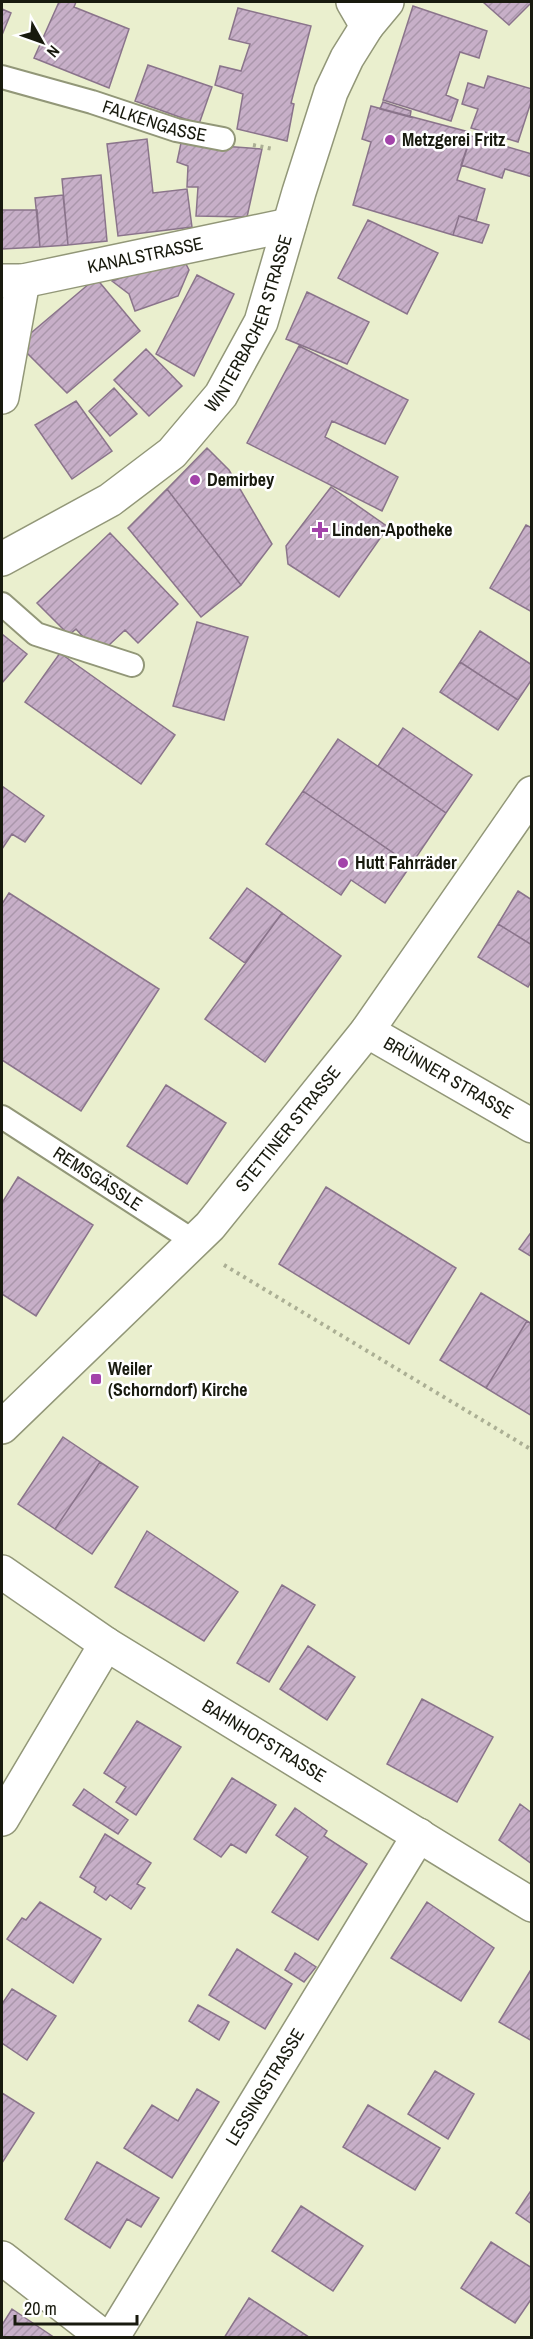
<svg xmlns="http://www.w3.org/2000/svg" width="533" height="2339" font-family="'Archivo Narrow',sans-serif">
	<style>
		.building { fill: url(#building-hatch); stroke: #8a748b; stroke-width: 1.5 }
		.lines { fill: none; stroke-linecap: round; stroke-linejoin: round }
		.lane-casing { stroke: #929778; stroke-width: 26 }
		.street-casing { stroke: #929778; stroke-width: 36 }
		.secondary-casing { stroke: #929778; stroke-width: 36 }
		.path { stroke: #abaf94; stroke-width: 4; stroke-dasharray: 3 4.5; stroke-linecap: butt }
		.lane { stroke: #fff; stroke-width: 22 }
		.street { stroke: #fff; stroke-width: 33 }
		.secondary { stroke: #fff; stroke-width: 33 }
		.poi-dot { fill: #a343aa; stroke: #fff; stroke-width: 2 }
		.labels { text-anchor: middle; stroke-width: 5; stroke-linejoin: round; paint-order: stroke }
		.street-label { font-size: 18px; fill: #181a0e; stroke: #fff }
		.poi-label { font-size: 18px; font-weight: bold; fill: #181a0e; stroke: #fff; text-anchor: start }
	</style>
	<defs>
		<pattern id="building-hatch" width="6" height="6" patternUnits="userSpaceOnUse" patternTransform="scale(1.5)"><rect width="6" height="6" fill="#c7afc8"/><path d="M-1 1l2-2M0 6l6-6M5 7l2-2" fill="none" stroke="#aa96ab"/></pattern>
	</defs>
	<rect width="100%" height="100%" fill="#eaefce"/>
	<path class="building" d="M 59,2 L 76,2 L 74,7 L 129,29 L 109,88 L 34,58 Z
		M 483,2 L 532,2 L 509,25 Z
		M 413,6 L 487,31 L 479,58 L 460,52 L 446,95 L 458,100 L 451,121 L 383,100 Z
		M 238,8 L 311,26 L 291,103 L 294,104 L 287,141 L 237,129 L 243,94 L 215,85 L 220,66 L 241,71 L 250,44 L 229,39 Z
		M 2,9 L 11,13 L 2,35 Z
		M 148,65 L 212,87 L 199,124 L 135,101 Z
		M 488,76 L 532,89 L 532,99 L 518,142 L 471,128 L 478,109 L 462,104 L 468,83 L 484,88 Z
		M 383,102 L 411,111 L 410,117 L 380,109 Z
		M 371,106 L 469,132 L 471,136 L 457,180 L 485,189 L 476,221 L 459,216 L 453,235 L 353,205 L 371,142 L 362,139 Z
		M 471,136 L 532,154 L 532,177 L 505,169 L 502,178 L 461,165 Z
		M 147,139 L 153,193 L 187,189 L 192,227 L 118,236 L 107,144 Z
		M 181,143 L 262,149 L 247,217 L 196,216 L 198,187 L 187,187 L 188,166 L 177,162 Z
		M 101,175 L 107,241 L 68,245 L 62,179 Z
		M 63,195 L 68,245 L 40,247 L 35,198 Z
		M 2,210 L 37,210 L 40,247 L 2,249 Z
		M 459,216 L 489,225 L 482,243 L 453,235 Z
		M 368,220 L 438,253 L 407,314 L 338,278 Z
		M 182,256 L 189,270 L 178,296 L 135,311 L 129,294 L 112,281 Z
		M 197,275 L 234,294 L 194,376 L 156,354 Z
		M 96,278 L 140,331 L 67,393 L 18,344 Z
		M 307,292 L 369,322 L 347,364 L 286,339 Z
		M 299,346 L 408,400 L 385,444 L 332,421 L 325,437 L 398,477 L 382,511 L 247,443 Z
		M 146,349 L 182,386 L 149,416 L 114,380 Z
		M 114,388 L 137,414 L 110,436 L 89,411 Z
		M 76,401 L 112,451 L 72,479 L 35,425 Z
		M 207,448 L 229,470 L 272,544 L 241,585 L 167,489 Z
		M 331,487 L 388,527 L 339,597 L 288,564 L 286,546 Z
		M 167,489 L 241,585 L 201,617 L 128,528 Z
		M 526,525 L 532,528 L 532,612 L 490,588 Z
		M 110,533 L 178,604 L 138,643 L 125,630 L 108,646 L 86,640 L 76,629 L 69,635 L 37,603 Z
		M 197,622 L 248,637 L 224,720 L 173,706 Z
		M 480,631 L 532,665 L 532,679 L 518,700 L 460,662 Z
		M 2,634 L 27,654 L 2,683 Z
		M 60,653 L 175,735 L 141,784 L 25,702 Z
		M 460,662 L 518,700 L 498,730 L 440,692 Z
		M 403,728 L 472,775 L 446,813 L 378,766 Z
		M 338,739 L 446,813 L 411,865 L 303,791 Z
		M 2,786 L 44,816 L 25,842 L 12,834 L 2,849 Z
		M 303,791 L 411,865 L 385,903 L 351,880 L 341,895 L 266,844 Z
		M 247,888 L 282,913 L 245,963 L 210,938 Z
		M 518,891 L 532,900 L 532,945 L 498,924 Z
		M 9,893 L 159,989 L 81,1111 L 2,1060 L 2,904 Z
		M 282,913 L 341,956 L 265,1062 L 205,1019 Z
		M 498,924 L 532,945 L 532,980 L 528,987 L 478,957 Z
		M 166,1085 L 226,1123 L 187,1184 L 127,1146 Z
		M 18,1177 L 93,1225 L 36,1316 L 2,1294 L 2,1203 Z
		M 326,1187 L 456,1268 L 409,1344 L 279,1264 Z
		M 532,1231 L 532,1257 L 519,1249 Z
		M 481,1293 L 527,1321 L 486,1388 L 440,1360 Z
		M 527,1321 L 532,1324 L 532,1416 L 486,1388 Z
		M 63,1437 L 100,1462 L 55,1529 L 18,1504 Z
		M 100,1462 L 138,1487 L 92,1554 L 55,1529 Z
		M 147,1531 L 238,1592 L 204,1641 L 115,1587 Z
		M 282,1585 L 315,1605 L 269,1682 L 237,1663 Z
		M 308,1646 L 355,1677 L 327,1720 L 280,1689 Z
		M 422,1699 L 493,1737 L 457,1802 L 387,1764 Z
		M 137,1721 L 181,1747 L 136,1815 L 116,1802 L 126,1787 L 104,1773 Z
		M 232,1778 L 276,1805 L 246,1853 L 231,1844 L 221,1857 L 194,1839 Z
		M 84,1789 L 128,1820 L 118,1834 L 73,1805 Z
		M 520,1804 L 532,1813 L 532,1864 L 499,1840 Z
		M 295,1808 L 327,1831 L 324,1836 L 367,1864 L 318,1940 L 272,1912 L 308,1857 L 276,1835 Z
		M 105,1834 L 151,1863 L 137,1884 L 145,1888 L 131,1909 L 110,1895 L 106,1900 L 94,1892 L 96,1887 L 80,1877 Z
		M 40,1902 L 101,1939 L 73,1983 L 7,1939 L 22,1918 L 26,1920 Z
		M 427,1902 L 494,1948 L 461,2001 L 391,1958 Z
		M 237,1949 L 292,1984 L 265,2029 L 209,1995 Z
		M 295,1953 L 316,1967 L 304,1982 L 285,1970 Z
		M 532,1968 L 532,2041 L 499,2022 Z
		M 12,1989 L 56,2016 L 27,2060 L 2,2043 L 2,2004 Z
		M 198,2005 L 229,2022 L 219,2040 L 189,2021 Z
		M 435,2071 L 474,2094 L 448,2139 L 408,2114 Z
		M 197,2089 L 219,2102 L 172,2178 L 124,2148 L 152,2105 L 178,2121 Z
		M 2,2093 L 34,2113 L 2,2163 Z
		M 368,2105 L 440,2148 L 415,2190 L 343,2147 Z
		M 97,2162 L 159,2198 L 141,2227 L 127,2219 L 110,2248 L 65,2219 Z
		M 532,2189 L 532,2224 L 516,2213 Z
		M 301,2206 L 363,2246 L 333,2291 L 272,2251 Z
		M 491,2242 L 532,2268 L 532,2298 L 515,2323 L 461,2288 Z
		M 249,2298 L 309,2337 L 308,2338 L 224,2338 Z
		M 12,2309 L 55,2338 L 2,2338 L 2,2325 Z"/>
	<g class="lines">
		<g class="lane-casing">
			<g id="lane">
				<path id="s1" d="M 2,77 L 92,102 L 176,130 L 223,139"/>
				<path d="M 2,604 L 36,634 L 132,665"/>
				<path id="s2" d="M 2,1117 L 195,1242"/>
			</g>
		</g>
		<g class="street-casing">
			<g id="street">
				<path d="M 353,2 L 367,26"/>
				<path id="s3" d="M 2,281 L 23,281 L 289,225"/>
				<path d="M 2,397 L 23,281"/>
				<path id="s4" d="M 367,1031 L 532,1126"/>
				<path id="s5" d="M 2,1572 L 106,1644 L 532,1905"/>
				<path d="M 2,1819 L 106,1644"/>
				<path d="M 2,2258 L 105,2338"/>
				<path id="s6" d="M 112,2338 L 419,1835"/>
			</g>
		</g>
		<g class="secondary-casing">
			<g id="secondary">
				<path id="s7" d="M 2,559 L 110,500 L 172,453 L 221,395 L 261,322 L 299,192 L 331,92 L 347,58 L 367,26 L 387,2"/>
				<path id="s8" d="M 2,1427 L 210,1226 L 367,1031 L 532,793"/>
			</g>
		</g>
		<path class="path" d="M 253,145 L 273,149
			M 224,1265 L 532,1450"/>
		<use href="#lane" class="lane"/>
		<use href="#street" class="street"/>
		<use href="#secondary" class="secondary"/>
	</g>
	<g class="poi-dot">
		<circle cx="390" cy="140" r="6"/>
		<circle cx="195" cy="480" r="6"/>
		<path d="M317 521h6v6h6v6h-6v6h-6v-6h-6v-6h6z"/>
		<circle cx="343" cy="863" r="6"/>
		<rect x="90" y="1373" width="12" height="12" rx="3"/>
	</g>
	<g class="labels">
		<g class="street-label">
			<text dy="6" stroke="none"><textPath href="#s1" startOffset="159">FALKENGASSE</textPath></text>
			<text dy="6" stroke="none"><textPath href="#s3" startOffset="146">KANALSTRASSE</textPath></text>
			<text dy="6" stroke="none"><textPath href="#s7" startOffset="354">WINTERBACHER STRASSE</textPath></text>
			<text dy="6" stroke="none"><textPath href="#s4" startOffset="94">BRÜNNER STRASSE</textPath></text>
			<text dy="6" stroke="none"><textPath href="#s8" startOffset="414">STETTINER STRASSE</textPath></text>
			<text dy="6" stroke="none"><textPath href="#s2" startOffset="114">REMSGÄSSLE</textPath></text>
			<text dy="6" stroke="none"><textPath href="#s5" startOffset="312">BAHNHOFSTRASSE</textPath></text>
			<text dy="6" stroke="none"><textPath href="#s6" startOffset="294">LESSINGSTRASSE</textPath></text>
		</g>
		<g class="poi-label">
			<text x="402" y="146">Metzgerei Fritz</text>
			<text x="207" y="486">Demirbey</text>
			<text x="332" y="536">Linden-Apotheke</text>
			<text x="355" y="869">Hutt Fahrräder</text>
			<text x="108" y="1375">Weiler<tspan x="108" dy="21">(Schorndorf) Kirche</tspan></text>
		</g>
	</g>
	<rect width="533" height="2339" fill="none" stroke="#181a0e" stroke-width="6"/>
	<g transform="translate(42 42) rotate(130)" stroke="#ffffff" stroke-width="4.5" paint-order="stroke">
	<path d="M0-4.5L10 22L0 15L-10 22Z" fill="#181a0e"/>
	<text y="-9" font-size="16" font-weight="bold" text-anchor="middle" fill="#181a0e">N</text>
	</g>
	<path d="M15 2315v9h122v-9" fill="none" stroke="#181a0e" stroke-width="3"/>
	<text x="24" y="2315" font-size="18" fill="#181a0e" stroke="#ffffff" stroke-width="4.5" paint-order="stroke">20 m</text>
</svg>
